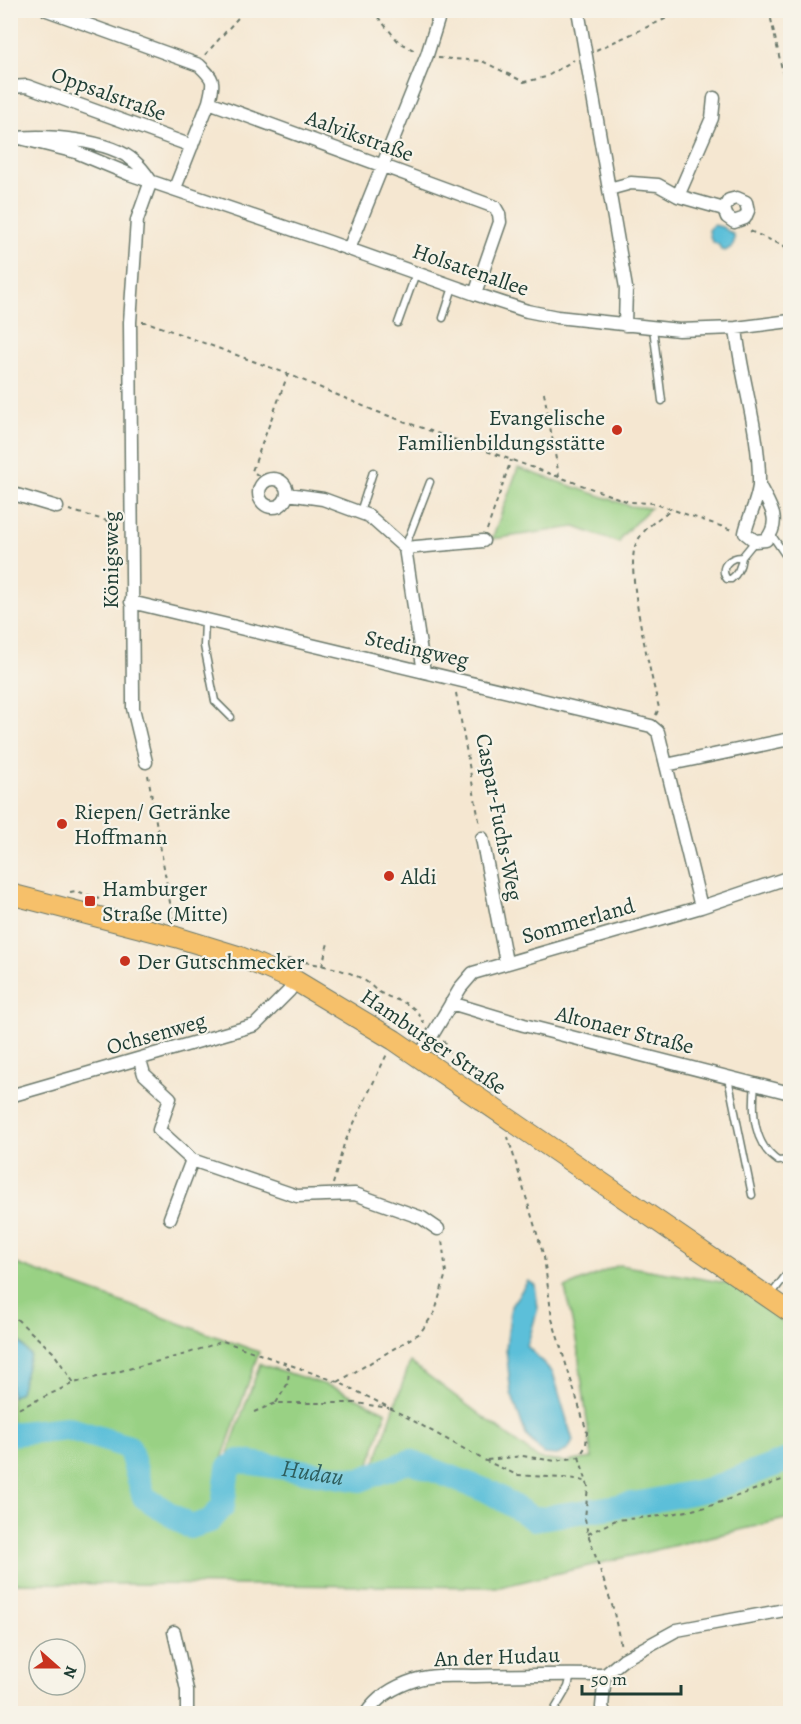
<svg xmlns="http://www.w3.org/2000/svg" width="801" height="1724" font-family="Alegreya,serif">
	<style>
		.green { fill: #99d184; stroke: #5c875c; stroke-width: 1.5 }
		.water { fill: #5bbfd9; stroke: #3d7e86; stroke-width: 1.5 }
		.lines { fill: none; stroke-linecap: round; stroke-linejoin: round }
		.river { stroke: #5bbfd9; stroke-width: 24 }
		.lane-casing { stroke: #6a786b; stroke-width: 9 }
		.street-casing { stroke: #6a786b; stroke-width: 15 }
		.primary-casing { stroke: #6a786b; stroke-width: 22 }
		.path { stroke: #6a786b; stroke-width: 2; stroke-dasharray: 4.5 4.5; stroke-linecap: butt }
		.lane { stroke: #fff; stroke-width: 6 }
		.street { stroke: #fff; stroke-width: 12 }
		.primary { stroke: #f6c06b; stroke-width: 20 }
		.poi-dot { fill: #c8321e; stroke: #f7f3e8; stroke-width: 2 }
		.labels { text-anchor: middle; stroke-width: 4.5; stroke-linejoin: round; paint-order: stroke }
		.street-label { font-size: 22px; fill: #1f3d34; stroke: #f7f3e8 }
		.poi-label { font-size: 22px; fill: #1f3d34; stroke: #f7f3e8; text-anchor: start }
		.water-label { font-size: 24px; font-style: italic; fill: #2e5e5d; stroke: #f7f3e8 }
	</style>
	<rect width="100%" height="100%" fill="#f7f3e8"/>
	<filter id="ink" filterUnits="userSpaceOnUse"><feTurbulence type="fractalNoise" baseFrequency=".0167" numOctaves="2"/><feDisplacementMap in="SourceGraphic" scale="12" xChannelSelector="R" yChannelSelector="G"/><feConvolveMatrix kernelMatrix="1 2 1 2 8 2 1 2 1" color-interpolation-filters="sRGB"/></filter>
	<filter id="wash" filterUnits="userSpaceOnUse"><feTurbulence type="fractalNoise" baseFrequency=".008" numOctaves="4" result="noise"/><feDisplacementMap in="SourceGraphic" scale="24" xChannelSelector="R" yChannelSelector="G"/><feGaussianBlur stdDeviation="1.35" result="paint"/><feColorMatrix in="noise" values="0 0 0 0 0 0 0 0 0 0 0 0 0 0 0 0 0 1.4 0 .05"/><feComposite in="paint" operator="in"/></filter>
	<g filter="url(#wash)">
		<rect width="100%" height="100%" fill="#f5e7d1"/>
		<path class="green" d="M 518,468 L 630,506 L 650,508 L 622,536 L 619,543 L 575,527 L 492,539 Z
			M 11,1262 L 259,1352 L 220,1465 L 366,1489 L 410,1362 L 539,1459 L 566,1462 L 592,1458 L 577,1345 L 565,1288 L 619,1265 L 739,1285 L 790,1328 L 790,1518 L 500,1587 L 11,1583 L 11,1397 L 20,1392 L 30,1355 L 11,1330 Z
			M 260,1364 L 336,1388 L 386,1412 L 367,1473 L 228,1453 Z"/>
		<path class="water" d="M 714,225 L 722,227 L 734,235 C 735,244 733,247 725,251 L 721,250 L 719,245 C 711,242 710,239 709,230 Z
			M 528,1281 L 535,1285 L 538,1308 L 527,1346 L 553,1373 L 573,1441 L 568,1450 L 557,1455 L 543,1454 L 526,1435 L 511,1393 L 506,1349 L 511,1306 Z
			M 10,1330 L 30,1355 L 20,1392 L 11,1397 Z"/>
		<g class="lines">
			<path class="river" id="s1" d="M 10,1434 L 67,1428 L 129,1447 L 144,1497 L 190,1527 L 210,1521 L 223,1506 L 228,1468 L 239,1461 L 360,1480 L 410,1461 L 492,1493 L 534,1519 L 651,1501 L 710,1489 L 790,1459"/>
		</g>
	</g>
	<g filter="url(#ink)">
		<g class="lines">
			<g class="lane-casing">
				<path id="lane" d="M 443,318 L 453,287
					M 398,323 L 416,273
					M 653,328 L 662,401
					M 360,512 L 373,472
					M 771,534 L 790,562
					M 405,547 L 430,482
					M 742,557 C 741,566 738,574 731,579 L 727,579 C 718,567 730,557 742,557 L 755,541
					M 205,620 L 204,646 L 215,701 L 231,717
					M 728,1078 L 752,1195
					M 755,1084 C 752,1112 753,1144 778,1161 L 790,1160
					M 770,1296 L 790,1270
					M 552,1714 L 568,1687 L 571,1675"/>
			</g>
			<g class="street-casing">
				<path id="street" d="M 47,10 L 199,65 C 215,80 214,81 209,102
					M 578,10 L 626,288 L 625,325
					M 10,87 L 27,86 L 192,146
					M 20,138 L 76,152 L 129,174 L 329,242 L 475,294 L 527,311 L 557,317 L 679,330 L 736,328 L 790,321
					M 10,139 C 43,134 110,139 135,162 C 141,167 146,174 150,180
					M 175,188 L 209,102 L 495,207 L 499,214 L 500,222 L 475,294
					M 609,189 L 631,183 L 658,185 L 678,196 L 724,209 L 727,217 L 734,222 L 745,218 L 748,211 L 746,202 L 737,198 L 729,200 L 724,209
					M 678,196 L 712,118 L 714,98
					M 349,249 L 427,55 L 441,10
					M 736,328 C 741,380 760,431 759,484 C 759,498 748,518 745,533 L 755,541 L 766,540 C 782,521 770,506 760,487
					M259 493a14 14 0 1 1 28 0a14 14 0 1 1-28 0Z
					M 10,493 L 57,507
					M 288,494 L 323,499 L 369,516 L 405,548
					M 131,602 L 651,726 L 658,732 L 701,907
					M 424,672 L 405,548 L 483,541
					M 146,762 L 133,708 L 133,697 L 130,322 L 137,220 L 151,181
					M 666,765 L 790,739
					M 482,838 L 506,962
					M 451,1003 L 524,1025 L 790,1093
					M 419,1057 L 461,987 L 473,973 L 701,907 L 790,877
					M 140,1060 L 144,1074 L 170,1098 L 159,1130 L 192,1160 L 170,1218
					M 10,1096 L 255,1025 L 289,991 L 296,981
					M 192,1160 L 297,1196 L 355,1194 L 422,1218 L 438,1229
					M 174,1632 L 187,1690 L 187,1714
					M 366,1714 C 377,1697 396,1686 415,1680 C 433,1674 456,1676 475,1676 C 518,1675 561,1674 605,1675
					M 605,1714 L 602,1707 L 605,1675 L 624,1659 L 677,1630 L 790,1609"/>
			</g>
			<g class="primary-casing">
				<path id="primary" d="M 10,894 L 176,937 L 238,956 L 296,981 L 394,1040 L 790,1312"/>
			</g>
			<path class="path" d="M 372,10 L 398,41 L 415,51
				M 769,10 L 787,92 L 790,93
				M 596,50 L 685,10
				M 205,55 L 245,10
				M 438,58 L 482,61 L 524,82 L 546,77 L 574,60
				M 750,231 L 784,246 L 789,251 L 786,274 L 790,280
				M 142,322 L 147,322 L 288,374 L 375,411 L 629,502 L 653,503 L 732,530
				M 544,393 L 559,476
				M 266,481 L 252,471 L 288,374
				M 69,510 L 118,524
				M 487,530 L 511,460
				M 456,693 L 480,826
				M 656,715 L 659,708 C 652,678 624,568 636,544 C 643,528 658,519 672,509
				M 148,775 L 173,920
				M 70,892 L 77,891 L 99,899
				M 287,959 C 310,963 345,968 364,980 C 370,984 374,989 379,992 C 400,1004 412,999 424,1023
				M 322,966 L 328,943
				M 443,1041 L 447,1045 L 450,1057
				M 333,1184 L 344,1144 L 387,1054
				M 10,1313 L 53,1352 L 74,1383
				M 338,1382 L 420,1333 L 435,1312 L 446,1273 L 442,1240
				M 276,1403 L 288,1383 L 289,1369 L 283,1363
				M 10,1410 L 18,1409 L 74,1383 L 186,1354 L 223,1341 L 338,1382 L 392,1409 L 484,1460 L 517,1475 L 577,1479 L 587,1482
				M 254,1412 L 276,1403 L 356,1403 L 389,1408
				M 579,1457 L 588,1486 L 585,1519 L 588,1534 L 613,1608 L 621,1647
				M 487,1460 L 522,1456 L 556,1461 L 579,1457 L 586,1446 L 587,1432 L 552,1319 L 544,1257 L 508,1137
				M 588,1534 L 616,1520 L 661,1516 L 707,1507 L 790,1477"/>
			<use href="#lane" class="lane"/>
			<use href="#street" class="street"/>
			<use href="#primary" class="primary"/>
		</g>
	</g>
	<g class="poi-dot">
		<circle cx="617" cy="430" r="6"/>
		<circle cx="62" cy="824" r="6"/>
		<circle cx="389" cy="876" r="6"/>
		<rect x="84" y="895" width="12" height="12" rx="3"/>
		<circle cx="125" cy="961" r="6"/>
	</g>
	<g class="labels">
		<g class="street-label">
			<text transform="translate(109 93) rotate(20)" y="8">Oppsalstraße</text>
			<text transform="translate(360 135) rotate(20)" y="8">Aalvikstraße</text>
			<text transform="translate(471 269) rotate(19)" y="8">Holsatenallee</text>
			<text transform="translate(110 560) rotate(-90)" y="8">Königsweg</text>
			<text transform="translate(417 648) rotate(13)" y="8">Stedingweg</text>
			<text transform="translate(500 817) rotate(79)" y="8">Caspar-Fuchs-Weg</text>
			<text transform="translate(578 920) rotate(-16)" y="8">Sommerland</text>
			<text transform="translate(625 1029) rotate(14)" y="8">Altonaer Straße</text>
			<text transform="translate(156 1033) rotate(-16)" y="8">Ochsenweg</text>
			<text transform="translate(434 1041) rotate(34)" y="8">Hamburger Straße</text>
			<text transform="translate(497 1656) rotate(-2)" y="8">An der Hudau</text>
		</g>
		<g class="poi-label">
			<text x="605" y="425" text-anchor="end">Evangelische<tspan x="605" dy="25">Familienbildungsstätte</tspan></text>
			<text x="74" y="819">Riepen/ Getränke<tspan x="74" dy="25">Hoffmann</tspan></text>
			<text x="401" y="884">Aldi</text>
			<text x="102" y="896">Hamburger<tspan x="102" dy="25">Straße (Mitte)</tspan></text>
			<text x="137" y="969">Der Gutschmecker</text>
		</g>
		<g class="water-label">
			<text dy="8" stroke="none"><textPath href="#s1" startOffset="396">Hudau</textPath></text>
		</g>
	</g>
	<rect width="801" height="1724" fill="none" stroke="#f7f3e8" stroke-width="36"/>
	<g transform="translate(57 1667) rotate(111)"><circle r="28" fill="#f7f3e8" stroke="#a1aaa0" stroke-width="1.5"/>
	<path d="M0-4.5L10 22L0 15L-10 22Z" fill="#c8321e"/>
	<text y="-9" font-size="16" font-weight="bold" text-anchor="middle" fill="#1f3d34">N</text>
	</g>
	<path d="M582 1685v9h99v-9" fill="none" stroke="#1f3d34" stroke-width="3"/>
	<text x="591" y="1685" font-size="18" fill="#1f3d34" stroke="#f7f3e8" stroke-width="4.5" paint-order="stroke">50 m</text>
</svg>
